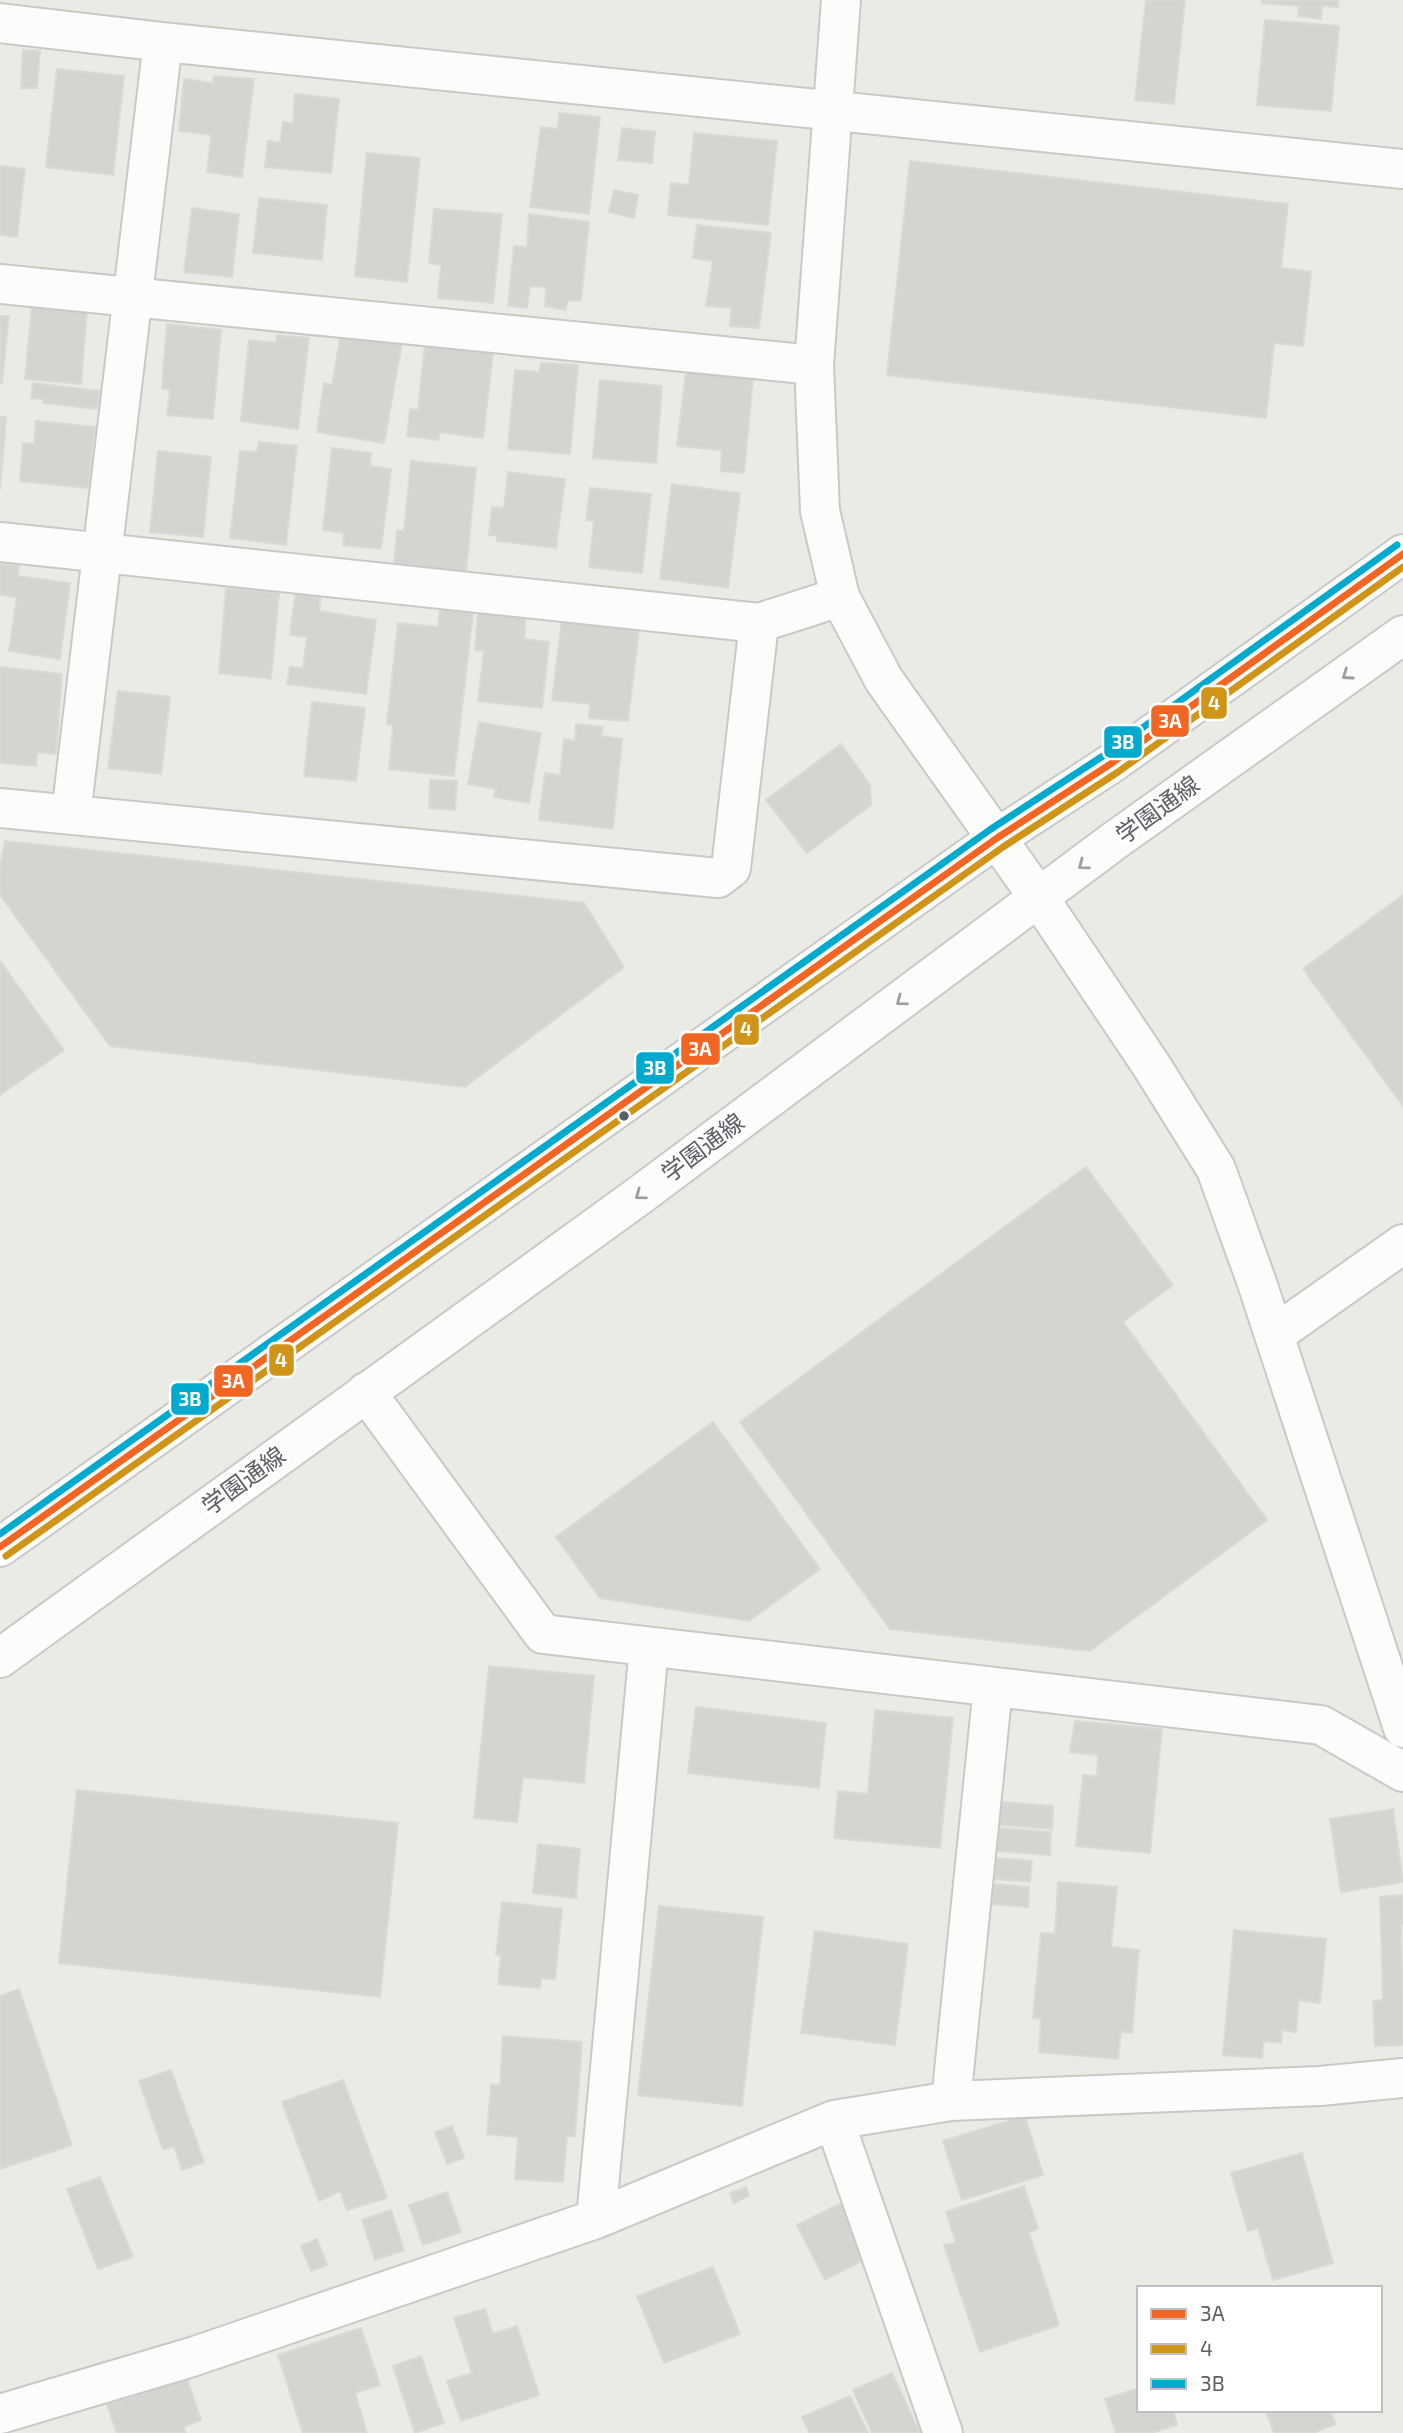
<svg xmlns="http://www.w3.org/2000/svg" width="1403" height="2433" font-family="'Exo 2','Noto Sans JP',sans-serif">
	<style>
		.building { fill: #d5d4d1; stroke: #dad9d5; stroke-width: 2 }
		.lines { fill: none; stroke-linecap: round; stroke-linejoin: round }
		.street-casing { stroke: #c8c9c8; stroke-width: 42 }
		.secondary-casing { stroke: #c9c9c9; stroke-width: 42 }
		.street { stroke: #fcfcfb; stroke-width: 38 }
		.secondary { stroke: #fcfcfb; stroke-width: 38 }
		.bus-1-casing { stroke: #fff; stroke-width: 12 }
		.bus-2-casing { stroke: #fff; stroke-width: 12 }
		.bus-3-casing { stroke: #fff; stroke-width: 12 }
		.bus-1 { stroke: #f26522; stroke-width: 7 }
		.bus-2 { stroke: #d09419; stroke-width: 7 }
		.bus-3 { stroke: #00a9ce; stroke-width: 7 }
		.oneway { stroke: #9b9ea0 }
		.bus-dot { fill: #5b5f64; stroke: #fff; stroke-width: 2.5 }
		.labels { text-anchor: middle; stroke-width: 7; stroke-linejoin: round; paint-order: stroke }
		.street-label { font-size: 24px; fill: #5b5f64; stroke: #fff }
		.line-badge { stroke: #fff; stroke-width: 2.5 }
		.badge-label { font-size: 19px; text-anchor: middle; font-weight: bold; fill: #fff }
	</style>
	<rect width="100%" height="100%" fill="#ebebe6"/>
	<path class="building" d="M 1146,0 L 1185,0 L 1174,104 L 1135,100 Z
		M 1262,0 L 1338,0 L 1338,7 L 1322,6 L 1321,19 L 1298,16 L 1299,6 L 1262,3 Z
		M 1265,20 L 1339,26 L 1331,111 L 1257,105 Z
		M 23,50 L 40,51 L 37,88 L 21,88 Z
		M 57,69 L 124,76 L 113,175 L 46,167 Z
		M 214,76 L 254,79 L 242,177 L 207,172 L 211,135 L 179,131 L 184,79 L 213,83 Z
		M 295,94 L 339,99 L 331,173 L 265,167 L 268,141 L 280,143 L 283,122 L 293,123 Z
		M 559,113 L 600,117 L 589,214 L 530,207 L 541,127 L 558,129 Z
		M 622,128 L 655,132 L 652,163 L 618,160 Z
		M 694,133 L 777,141 L 768,225 L 668,215 L 671,183 L 689,185 Z
		M 367,153 L 420,158 L 407,282 L 355,276 Z
		M 910,161 L 1288,204 L 1281,268 L 1311,272 L 1303,346 L 1274,343 L 1266,418 L 887,375 Z
		M 0,166 L 25,169 L 17,237 L 0,235 Z
		M 614,190 L 638,195 L 634,218 L 609,212 Z
		M 259,198 L 327,205 L 322,260 L 253,253 Z
		M 192,208 L 239,214 L 232,277 L 184,272 Z
		M 434,209 L 502,214 L 493,303 L 438,298 L 441,265 L 429,263 Z
		M 529,214 L 589,222 L 581,301 L 568,300 L 565,310 L 545,306 L 546,287 L 530,286 L 527,308 L 508,306 L 514,246 L 527,247 Z
		M 697,225 L 771,233 L 759,328 L 730,326 L 731,308 L 706,306 L 713,261 L 693,258 Z
		M 32,305 L 87,310 L 81,384 L 25,379 Z
		M 0,316 L 9,316 L 2,383 L 0,383 Z
		M 167,324 L 221,330 L 213,419 L 167,415 L 170,390 L 162,388 Z
		M 341,333 L 402,343 L 384,443 L 317,432 L 324,383 L 332,385 Z
		M 277,335 L 309,338 L 298,429 L 241,421 L 249,340 L 276,343 Z
		M 425,344 L 493,353 L 483,438 L 440,432 L 438,440 L 407,436 L 410,409 L 418,410 Z
		M 541,363 L 578,365 L 570,454 L 508,449 L 515,370 L 539,372 Z
		M 686,372 L 753,378 L 744,473 L 721,471 L 722,450 L 677,446 Z
		M 600,380 L 662,386 L 656,463 L 593,458 Z
		M 33,383 L 100,391 L 97,409 L 43,403 L 44,399 L 31,398 Z
		M 0,417 L 6,417 L 0,490 Z
		M 36,421 L 95,427 L 88,488 L 20,481 L 23,443 L 34,444 Z
		M 259,442 L 297,446 L 286,545 L 230,538 L 240,451 L 257,452 Z
		M 332,448 L 371,453 L 370,466 L 391,469 L 381,549 L 343,545 L 344,533 L 323,530 Z
		M 158,451 L 211,457 L 203,537 L 150,532 Z
		M 411,461 L 476,468 L 466,572 L 394,564 L 397,530 L 404,531 Z
		M 508,472 L 565,479 L 556,548 L 497,541 L 497,536 L 489,535 L 492,507 L 504,508 Z
		M 672,484 L 740,493 L 728,588 L 660,579 Z
		M 590,488 L 651,494 L 642,573 L 589,567 L 594,521 L 586,520 Z
		M 0,563 L 19,566 L 18,576 L 70,583 L 60,659 L 9,651 L 17,597 L 0,595 Z
		M 226,588 L 279,593 L 271,679 L 219,673 Z
		M 296,591 L 321,594 L 319,611 L 376,620 L 366,694 L 287,684 L 290,667 L 303,668 L 307,637 L 290,635 Z
		M 440,609 L 473,613 L 454,776 L 389,769 L 393,725 L 387,724 L 398,623 L 438,627 Z
		M 478,611 L 526,617 L 524,639 L 549,642 L 542,708 L 478,701 L 484,651 L 475,650 Z
		M 562,619 L 639,629 L 628,721 L 589,718 L 590,704 L 552,700 Z
		M 0,667 L 62,674 L 56,754 L 37,752 L 36,766 L 0,763 Z
		M 118,691 L 170,697 L 161,774 L 108,768 Z
		M 312,702 L 365,708 L 356,781 L 304,776 Z
		M 479,722 L 541,733 L 529,803 L 494,797 L 496,789 L 468,784 Z
		M 576,724 L 603,727 L 601,736 L 622,739 L 613,829 L 539,820 L 545,773 L 560,775 L 564,739 L 575,741 Z
		M 841,744 L 870,785 L 871,805 L 807,853 L 766,800 Z
		M 430,780 L 457,781 L 455,810 L 429,808 Z
		M 5,841 L 584,903 L 624,967 L 465,1087 L 110,1046 L 0,895 L 0,866 Z
		M 1403,895 L 1403,1106 L 1303,969 Z
		M 0,961 L 64,1050 L 0,1095 Z
		M 1086,1167 L 1173,1285 L 1123,1322 L 1267,1520 L 1090,1651 L 890,1629 L 740,1422 Z
		M 713,1422 L 820,1569 L 749,1621 L 600,1598 L 556,1537 Z
		M 489,1666 L 594,1676 L 584,1783 L 523,1777 L 517,1822 L 474,1818 Z
		M 696,1707 L 826,1723 L 819,1788 L 688,1773 Z
		M 875,1710 L 953,1718 L 940,1848 L 834,1838 L 838,1791 L 868,1794 Z
		M 1075,1721 L 1162,1729 L 1150,1853 L 1076,1846 L 1083,1775 L 1097,1776 L 1098,1755 L 1070,1752 Z
		M 77,1790 L 398,1823 L 380,1997 L 59,1963 Z
		M 1001,1802 L 1053,1806 L 1052,1829 L 999,1825 Z
		M 1393,1809 L 1403,1882 L 1341,1892 L 1330,1819 Z
		M 998,1828 L 1051,1832 L 1050,1855 L 997,1851 Z
		M 538,1844 L 580,1849 L 576,1898 L 533,1893 Z
		M 997,1858 L 1032,1861 L 1030,1882 L 995,1879 Z
		M 1058,1882 L 1117,1887 L 1111,1947 L 1139,1950 L 1132,2033 L 1121,2032 L 1118,2059 L 1039,2052 L 1041,2019 L 1033,2018 L 1041,1933 L 1055,1934 Z
		M 994,1884 L 1029,1887 L 1028,1907 L 992,1904 Z
		M 1403,1895 L 1403,1924 L 1401,1925 L 1403,2045 L 1375,2046 L 1373,2001 L 1383,2000 L 1380,1897 Z
		M 502,1902 L 562,1909 L 555,1979 L 541,1978 L 540,1988 L 498,1984 L 501,1955 L 496,1955 Z
		M 659,1906 L 763,1917 L 742,2106 L 638,2095 Z
		M 1234,1930 L 1326,1939 L 1320,2003 L 1299,2000 L 1296,2032 L 1282,2030 L 1281,2043 L 1264,2041 L 1262,2058 L 1223,2055 Z
		M 815,1931 L 908,1944 L 895,2045 L 801,2033 Z
		M 19,1989 L 72,2145 L 0,2169 L 0,1996 Z
		M 503,2036 L 582,2042 L 575,2136 L 567,2136 L 563,2182 L 515,2179 L 518,2137 L 487,2134 L 491,2084 L 500,2086 Z
		M 171,2070 L 204,2162 L 182,2170 L 174,2146 L 163,2149 L 139,2081 Z
		M 343,2080 L 387,2198 L 347,2210 L 340,2191 L 319,2201 L 282,2102 Z
		M 1025,2116 L 1043,2175 L 962,2200 L 943,2141 Z
		M 452,2126 L 464,2158 L 447,2164 L 435,2132 Z
		M 1302,2153 L 1333,2263 L 1273,2280 L 1258,2228 L 1248,2231 L 1231,2173 Z
		M 100,2177 L 133,2257 L 98,2269 L 67,2189 Z
		M 1024,2186 L 1038,2228 L 1029,2233 L 1059,2325 L 980,2352 L 944,2245 L 956,2243 L 946,2212 Z
		M 746,2187 L 749,2196 L 734,2203 L 730,2193 Z
		M 447,2192 L 461,2232 L 423,2245 L 409,2205 Z
		M 841,2203 L 869,2257 L 825,2280 L 797,2225 Z
		M 391,2210 L 404,2250 L 375,2260 L 362,2220 Z
		M 317,2239 L 327,2265 L 311,2271 L 301,2246 Z
		M 713,2267 L 740,2334 L 664,2363 L 637,2296 Z
		M 485,2309 L 493,2334 L 517,2326 L 539,2395 L 461,2421 L 447,2381 L 472,2373 L 454,2318 Z
		M 361,2328 L 380,2385 L 355,2393 L 367,2433 L 303,2433 L 278,2355 Z
		M 421,2356 L 444,2423 L 415,2433 L 393,2366 Z
		M 892,2373 L 920,2433 L 872,2433 L 853,2390 Z
		M 187,2379 L 201,2420 L 183,2427 L 186,2433 L 117,2433 L 107,2405 Z
		M 1139,2388 L 1139,2410 L 1173,2410 L 1177,2425 L 1151,2433 L 1116,2433 L 1105,2399 Z
		M 850,2396 L 868,2433 L 810,2433 L 802,2417 Z
		M 1330,2410 L 1336,2424 L 1313,2433 L 1274,2433 L 1266,2411 Z"/>
	<g class="lines">
		<g class="street-casing">
			<path id="street" d="M 841,0 L 814,365 L 820,511 L 840,597 L 884,680 L 1039,898 L 1151,1065 L 1216,1169 L 1257,1283 L 1403,1728
				M 0,23 L 163,42 L 1403,169
				M 0,284 L 814,365
				M 0,542 L 759,623
				M 0,808 L 718,878 L 731,868 L 759,623 L 840,597
				M 71,815 L 163,42
				M 1274,1335 L 1403,1244
				M 366,1392 L 543,1634 L 1321,1725 L 1403,1772
				M 951,2101 L 993,1687
				M 834,2120 L 943,2433
				M 596,2219 L 649,1647
				M 0,2414 L 192,2357 L 596,2219 L 834,2120 L 951,2101 L 1320,2086 L 1403,2078"/>
		</g>
		<g class="secondary-casing">
			<path id="secondary" d="M 0,1547 L 997,838 L 1112,763 L 1403,554
				M 0,1658 L 636,1198 L 1114,841 L 1403,635"/>
		</g>
		<use href="#street" class="street"/>
		<use href="#secondary" class="secondary"/>
		<g class="bus-1-casing">
			<path id="bus-1" d="M 0,1547 L 997,838 L 1112,763 L 1403,554"/>
		</g>
		<g class="bus-2-casing">
			<path id="bus-2" d="M 6,1556 L 1003,847 L 1118,772 L 1403,567"/>
		</g>
		<g class="bus-3-casing">
			<path id="bus-3" d="M 0,1534 L 991,829 L 1106,754 L 1397,545"/>
		</g>
		<use href="#bus-1" class="bus-1"/>
		<use href="#bus-2" class="bus-2"/>
		<use href="#bus-3" class="bus-3"/>
	</g>
	<defs><path id="oneway-chevron" d="M-2-3.5L2.5 0L-2 3.5" fill="none" stroke-width="1.6" stroke-linecap="round" stroke-linejoin="round" transform="scale(1.75)"/></defs>
	<g class="oneway">
		<use href="#oneway-chevron" transform="translate(1347 675) rotate(145)"/>
		<use href="#oneway-chevron" transform="translate(1083 865) rotate(143)"/>
		<use href="#oneway-chevron" transform="translate(901 1001) rotate(143)"/>
		<use href="#oneway-chevron" transform="translate(640 1195) rotate(144)"/>
	</g>
	<circle class="bus-dot" cx="624" cy="1116" r="6"/>
	<g class="labels">
		<g class="street-label">
			<text transform="translate(1158 810) rotate(-36)" y="8">学園通線</text>
			<text transform="translate(703 1148) rotate(-37)" y="8">学園通線</text>
			<text transform="translate(244 1481) rotate(-36)" y="8">学園通線</text>
		</g>
	</g>
	<g class="line-badge">
		<rect x="1200" y="686" width="28" height="34" rx="7" fill="#d09419"/>
		<rect x="1150" y="704" width="40" height="34" rx="7" fill="#f26522"/>
		<rect x="1103" y="725" width="40" height="34" rx="7" fill="#00a9ce"/>
		<rect x="733" y="1013" width="27" height="33" rx="7" fill="#d09419"/>
		<rect x="680" y="1032" width="41" height="34" rx="7" fill="#f26522"/>
		<rect x="635" y="1051" width="40" height="34" rx="7" fill="#00a9ce"/>
		<rect x="268" y="1343" width="27" height="34" rx="7" fill="#d09419"/>
		<rect x="213" y="1364" width="41" height="34" rx="7" fill="#f26522"/>
		<rect x="170" y="1382" width="40" height="34" rx="7" fill="#00a9ce"/>
	</g>
	<g class="badge-label">
		<text x="1214" y="710">4</text>
		<text x="1170" y="728">3A</text>
		<text x="1123" y="749">3B</text>
		<text x="746" y="1036">4</text>
		<text x="700" y="1056">3A</text>
		<text x="655" y="1075">3B</text>
		<text x="281" y="1367">4</text>
		<text x="233" y="1388">3A</text>
		<text x="190" y="1406">3B</text>
	</g>
	<rect x="1137" y="2286" width="245" height="126" fill="#ffffff" stroke="#bdbfc1" stroke-width="2"/>
	<rect x="1151" y="2309" width="35" height="10" fill="#f26522" stroke="#bdbfc1" stroke-width="2"/>
	<text x="1200" y="2321" font-size="21" fill="#5b5f64">3A</text>
	<rect x="1151" y="2344" width="35" height="10" fill="#d09419" stroke="#bdbfc1" stroke-width="2"/>
	<text x="1200" y="2356" font-size="21" fill="#5b5f64">4</text>
	<rect x="1151" y="2379" width="35" height="10" fill="#00a9ce" stroke="#bdbfc1" stroke-width="2"/>
	<text x="1200" y="2391" font-size="21" fill="#5b5f64">3B</text>
</svg>
